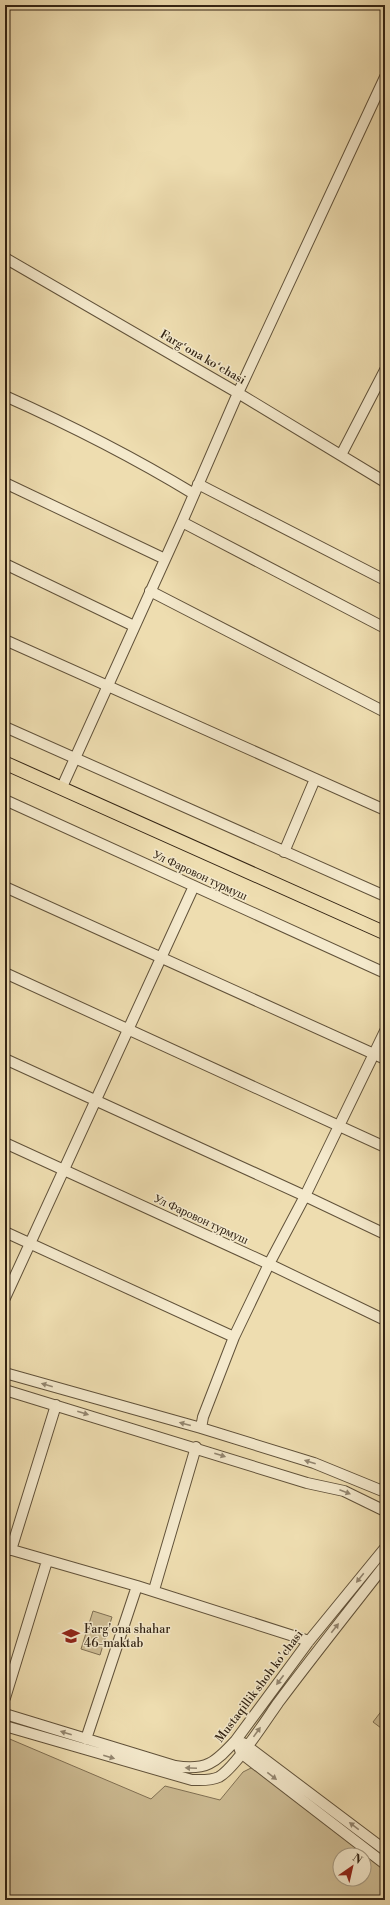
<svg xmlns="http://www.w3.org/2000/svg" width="390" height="1905" font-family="'Libre Bodoni',serif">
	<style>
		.green { fill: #cebd95; stroke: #807054; fill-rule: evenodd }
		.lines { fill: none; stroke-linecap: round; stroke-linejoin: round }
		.minor-casing { stroke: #61523a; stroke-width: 12 }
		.major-casing { stroke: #322313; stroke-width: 15 }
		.minor { stroke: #f4e9cc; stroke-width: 10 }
		.major { stroke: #eeddb0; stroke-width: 13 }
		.oneway { fill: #938670 }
		.labels { text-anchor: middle; stroke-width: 3; stroke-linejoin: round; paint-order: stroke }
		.street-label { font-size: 12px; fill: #322313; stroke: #f4e9cc }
		.poi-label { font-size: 12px; fill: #322313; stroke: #f4e9cc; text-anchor: start }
	</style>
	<rect width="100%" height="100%" fill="#eeddb0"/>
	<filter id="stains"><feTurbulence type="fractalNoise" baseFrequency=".005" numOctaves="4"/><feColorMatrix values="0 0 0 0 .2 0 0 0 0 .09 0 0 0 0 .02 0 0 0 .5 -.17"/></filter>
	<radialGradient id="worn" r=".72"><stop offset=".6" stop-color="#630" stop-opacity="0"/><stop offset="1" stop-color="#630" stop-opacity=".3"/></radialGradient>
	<path class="green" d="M 93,1611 L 112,1617 L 100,1655 L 81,1649 Z
		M 383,1709 L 385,1711 L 385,1731 L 373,1722 Z
		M 5,1737 L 151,1799 L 165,1786 L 220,1800 L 243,1772 L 253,1767 L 385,1870 L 385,1900 L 5,1900 ZM 340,1855 L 364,1855 L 364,1879 L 340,1879 Z"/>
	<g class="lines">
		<g class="minor-casing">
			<path id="minor" d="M 5,258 L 238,393 L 385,482
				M 5,396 C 70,425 133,457 194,494
				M 341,455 L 385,370
				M 5,483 L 165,559
				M 198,484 L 385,580
				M 182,522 L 385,628
				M 5,564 L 134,626
				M 150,591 L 385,712
				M 5,640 L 385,810
				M 5,727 L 385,896
				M 62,787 L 182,522 L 238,393 L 385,77
				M 5,800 L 385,973
				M 284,852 L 315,779
				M 5,887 L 385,1059
				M 5,973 L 385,1147
				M 5,1059 L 305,1196 L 385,1234
				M 5,1143 L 269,1264 L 385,1320
				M 5,1232 L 234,1337
				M 5,1298 L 194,886
				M 5,1373 L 201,1428 L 314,1463 L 385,1492
				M 5,1390 L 307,1483 L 344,1491 L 385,1511
				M 201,1428 L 203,1417 L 234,1337 L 269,1264 L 305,1196 L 385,1031
				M 5,1548 L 137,1586
				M 11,1550 L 56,1405
				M 154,1590 L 196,1447
				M 5,1698 L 47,1561
				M 5,1714 L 175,1766 C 206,1771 215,1763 236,1740 L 309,1641 L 385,1548
				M 5,1726 L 192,1780 C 200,1780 211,1781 219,1777 C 236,1767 266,1720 278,1703 C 313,1656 349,1611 385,1565
				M 86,1739 L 137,1586 L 309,1641
				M 243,1743 L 385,1850
				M 239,1747 L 241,1753 L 385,1864"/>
		</g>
		<g class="major-casing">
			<path id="major" d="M 5,763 L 385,933"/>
		</g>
		<use href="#minor" class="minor"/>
		<use href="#major" class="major"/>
	</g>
	<defs><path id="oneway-solid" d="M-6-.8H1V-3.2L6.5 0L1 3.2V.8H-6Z"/></defs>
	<g class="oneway">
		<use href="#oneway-solid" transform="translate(47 1385) rotate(-164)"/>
		<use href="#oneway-solid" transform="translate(83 1413) rotate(17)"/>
		<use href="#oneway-solid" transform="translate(185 1424) rotate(-165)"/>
		<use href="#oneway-solid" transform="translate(220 1455) rotate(18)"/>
		<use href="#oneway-solid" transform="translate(310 1462) rotate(-162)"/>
		<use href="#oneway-solid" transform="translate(345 1492) rotate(21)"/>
		<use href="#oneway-solid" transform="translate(360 1578) rotate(129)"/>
		<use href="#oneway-solid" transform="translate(335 1628) rotate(-52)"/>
		<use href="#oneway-solid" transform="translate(280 1680) rotate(127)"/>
		<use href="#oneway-solid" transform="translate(257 1732) rotate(-54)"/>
		<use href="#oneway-solid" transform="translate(66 1733) rotate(-163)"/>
		<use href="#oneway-solid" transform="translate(109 1757) rotate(16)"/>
		<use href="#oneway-solid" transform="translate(191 1768) rotate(-178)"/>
		<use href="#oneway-solid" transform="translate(272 1776) rotate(38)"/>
		<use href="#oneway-solid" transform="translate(354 1826) rotate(-143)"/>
	</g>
	<defs>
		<g id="school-bare" transform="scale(1.38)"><path d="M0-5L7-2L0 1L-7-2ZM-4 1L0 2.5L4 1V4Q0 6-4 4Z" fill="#8f2418" stroke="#f4e9cc" stroke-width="2.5" paint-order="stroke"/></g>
	</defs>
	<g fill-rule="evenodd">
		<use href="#school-bare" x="71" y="1636"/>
	</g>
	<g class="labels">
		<g class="street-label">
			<text transform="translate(203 357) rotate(30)" y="4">Fargʻona koʻchasi</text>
			<text transform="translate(200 875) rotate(25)" y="4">Ул Фаровон турмуш</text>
			<text transform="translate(201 1219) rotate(25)" y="4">Ул Фаровон турмуш</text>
			<text transform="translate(259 1686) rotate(-53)" y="4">Mustaqillik shoh ko'chasi</text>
		</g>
		<g class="poi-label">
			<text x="84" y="1633">Farg'ona shahar<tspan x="84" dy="14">46-maktab</tspan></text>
		</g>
	</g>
	<rect width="390" height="1905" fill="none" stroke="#eeddb0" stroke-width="20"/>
	<rect x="6" y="6" width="378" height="1893" fill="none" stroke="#322313" stroke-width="2"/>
	<rect x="10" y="10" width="370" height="1885" fill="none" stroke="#322313"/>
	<g transform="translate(352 1867) rotate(34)"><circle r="19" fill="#f4e9cc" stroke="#a69a82"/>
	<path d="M0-3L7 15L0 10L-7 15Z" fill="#8f2418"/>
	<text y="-6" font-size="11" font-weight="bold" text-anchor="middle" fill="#322313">N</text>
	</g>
	<rect width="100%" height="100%" filter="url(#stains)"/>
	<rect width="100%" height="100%" fill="url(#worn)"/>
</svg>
